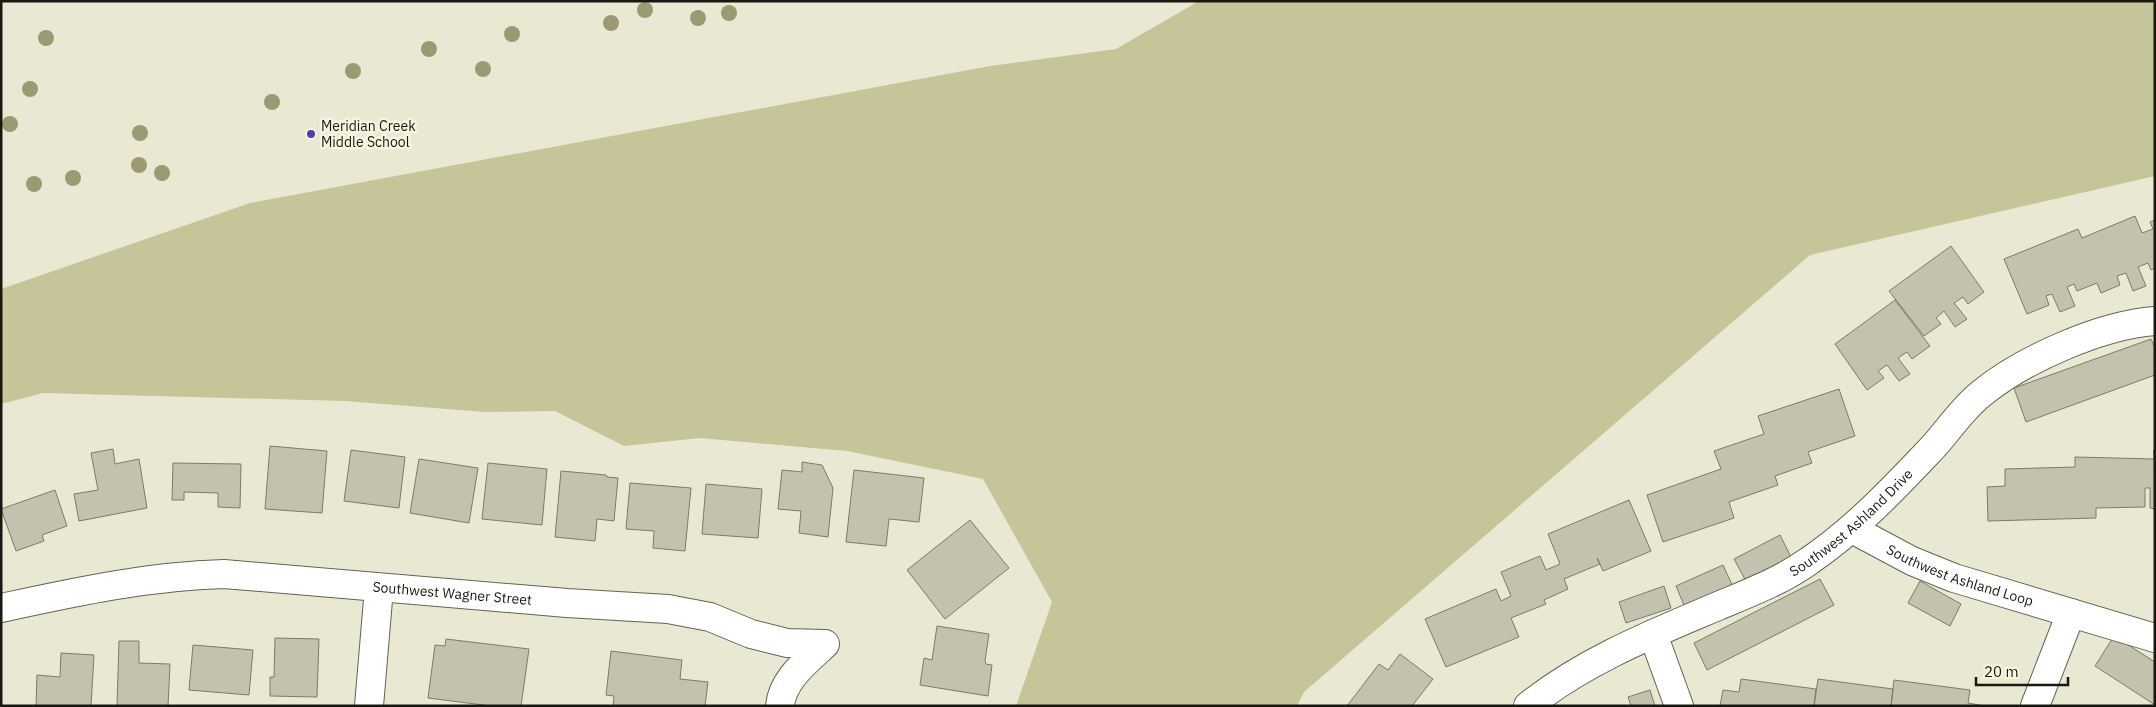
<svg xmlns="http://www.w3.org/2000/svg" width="2156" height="707" font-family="'IBM Plex Sans',sans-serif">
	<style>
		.green { fill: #c6c599 }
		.building { fill: #c3c2ae; stroke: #7b7b68 }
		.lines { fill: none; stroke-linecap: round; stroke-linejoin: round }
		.street-casing { stroke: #646351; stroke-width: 30 }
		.street { stroke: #fff; stroke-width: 28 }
		.tree { fill: #9b9a72 }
		.poi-dot { fill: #553bb2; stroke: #f6f6e0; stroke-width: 2 }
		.labels { text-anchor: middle; stroke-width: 5; stroke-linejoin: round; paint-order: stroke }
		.poi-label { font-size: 14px; fill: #181810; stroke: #f6f6e0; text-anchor: start }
		.street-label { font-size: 14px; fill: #181810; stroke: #f6f6e0 }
	</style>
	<rect width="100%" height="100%" fill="#e9e9d3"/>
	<path class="green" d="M 1199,1 L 2155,1 L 2155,176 L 1810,255 L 1304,692 L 1297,706 L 1016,706 L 1052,602 L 983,479 L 847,451 L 700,438 L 624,446 L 555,411 L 485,412 L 345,401 L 43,393 L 1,404 L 1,289 L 250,203 L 990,66 L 1116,49 Z"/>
	<path class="building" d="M 2135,216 L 2142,233 L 2153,229 L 2150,222 L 2155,220 L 2155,268 L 2151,270 L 2148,263 L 2138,267 L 2146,286 L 2133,291 L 2126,273 L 2117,276 L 2120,285 L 2101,293 L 2097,283 L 2077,291 L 2074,284 L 2067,287 L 2075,306 L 2060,312 L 2052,294 L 2046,296 L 2049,305 L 2027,314 L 2004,259 L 2078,229 L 2082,238 Z
		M 1951,246 L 1984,292 L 1968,304 L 1963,297 L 1954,303 L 1967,319 L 1955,327 L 1944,311 L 1936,318 L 1941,324 L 1924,336 L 1889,291 Z
		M 1895,300 L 1930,346 L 1912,359 L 1907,352 L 1898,358 L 1910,374 L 1899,381 L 1887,365 L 1878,371 L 1884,378 L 1867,390 L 1835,344 Z
		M 2151,339 L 2155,348 L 2155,375 L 2026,422 L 2014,388 Z
		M 1839,389 L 1855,436 L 1808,452 L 1812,463 L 1775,476 L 1778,485 L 1729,502 L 1734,518 L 1663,542 L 1647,495 L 1721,469 L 1714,451 L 1764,434 L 1758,416 Z
		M 270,446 L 327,451 L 322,513 L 265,509 Z
		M 113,449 L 115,464 L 139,459 L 147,508 L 79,521 L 74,494 L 98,490 L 91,453 Z
		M 351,450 L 405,457 L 399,508 L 344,501 Z
		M 2154,450 L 2155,509 L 2150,508 L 2150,488 L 2145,488 L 2145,507 L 2096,508 L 2096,518 L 1988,521 L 1987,487 L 2005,486 L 2005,469 L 2075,467 L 2075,457 L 2154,459 Z
		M 419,459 L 478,468 L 469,523 L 410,513 Z
		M 802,462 L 822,465 L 833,488 L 828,537 L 799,533 L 801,511 L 778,509 L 782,470 L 802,472 Z
		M 173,463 L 241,464 L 240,508 L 218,507 L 218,493 L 184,492 L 184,500 L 172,500 Z
		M 488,463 L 547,469 L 542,525 L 482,519 Z
		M 854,470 L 924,478 L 919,522 L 889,519 L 886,546 L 846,542 Z
		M 561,471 L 606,475 L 607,477 L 618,478 L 614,521 L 597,519 L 595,541 L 555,537 Z
		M 630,483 L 691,488 L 685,551 L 653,548 L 654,531 L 626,529 Z
		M 706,484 L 762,489 L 758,538 L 702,534 Z
		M 55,490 L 67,526 L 42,535 L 44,541 L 16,551 L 1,509 Z
		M 1629,500 L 1651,551 L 1603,571 L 1597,558 L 1600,564 L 1564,579 L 1568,589 L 1544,600 L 1546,604 L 1511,618 L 1519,637 L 1446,667 L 1425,619 L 1496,589 L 1501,601 L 1511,596 L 1501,572 L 1540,556 L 1546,570 L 1560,564 L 1548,534 Z
		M 970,520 L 1009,568 L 945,619 L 907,570 Z
		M 1780,535 L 1792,559 L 1747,583 L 1734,559 Z
		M 1723,565 L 1734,589 L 1686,610 L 1676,586 Z
		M 1820,579 L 1834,605 L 1707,670 L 1694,643 Z
		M 1920,581 L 1961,604 L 1950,626 L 1908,603 Z
		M 1664,586 L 1671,608 L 1626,623 L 1619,602 Z
		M 937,626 L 989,634 L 985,661 L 986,664 L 992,665 L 988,696 L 920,685 L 924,658 L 932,660 Z
		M 2114,636 L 2155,662 L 2155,705 L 2095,666 Z
		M 275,638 L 319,639 L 317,697 L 270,696 L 270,677 L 274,677 Z
		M 446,639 L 529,649 L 521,706 L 491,706 L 428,698 L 435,645 L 445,646 Z
		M 119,641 L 139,641 L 139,663 L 170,664 L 168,706 L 117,706 Z
		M 193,645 L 253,650 L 249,695 L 189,690 Z
		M 611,651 L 682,660 L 680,679 L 708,682 L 705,706 L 613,706 L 614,696 L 606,695 Z
		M 61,653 L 94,655 L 91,706 L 36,706 L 37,675 L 60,677 Z
		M 1400,654 L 1433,679 L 1412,706 L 1347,706 L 1379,664 L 1388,670 Z
		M 1741,679 L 1816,689 L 1814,706 L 1720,706 L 1723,690 L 1739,692 Z
		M 1818,679 L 1893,689 L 1891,706 L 1814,706 Z
		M 1894,680 L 1970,690 L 1968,703 L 1985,706 L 1891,706 Z
		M 1650,690 L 1655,706 L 1631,706 L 1628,697 Z"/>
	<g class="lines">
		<g class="street-casing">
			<g id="street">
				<path id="s1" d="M 1852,529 L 1912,561 L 1954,578 L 2155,638"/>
				<path id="s2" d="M 1,608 C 75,592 148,576 224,574 L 567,603 L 668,609 L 710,617 L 751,634 L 787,643 L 825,644 C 807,661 782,680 780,706"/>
				<path d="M 1653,634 L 1679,706"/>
				<path d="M 369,706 L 379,588"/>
				<path id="s3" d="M 1528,706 C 1584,661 1652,634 1718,606 C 1749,593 1781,581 1809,561 C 1856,529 1895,487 1934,446 C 1950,428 1963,408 1982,393 C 2024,359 2101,325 2155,321"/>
				<path d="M 2035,706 L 2071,613"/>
			</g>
		</g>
		<use href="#street" class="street"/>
	</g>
	<g class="tree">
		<circle cx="645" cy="10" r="8"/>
		<circle cx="729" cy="13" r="8"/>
		<circle cx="698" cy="18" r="8"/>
		<circle cx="611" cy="23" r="8"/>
		<circle cx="512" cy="34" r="8"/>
		<circle cx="46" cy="38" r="8"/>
		<circle cx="429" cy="49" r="8"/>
		<circle cx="483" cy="69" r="8"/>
		<circle cx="353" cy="71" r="8"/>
		<circle cx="30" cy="89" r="8"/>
		<circle cx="272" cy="102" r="8"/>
		<circle cx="10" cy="124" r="8"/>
		<circle cx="140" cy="133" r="8"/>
		<circle cx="139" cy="165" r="8"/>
		<circle cx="162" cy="173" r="8"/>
		<circle cx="73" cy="178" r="8"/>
		<circle cx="34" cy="184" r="8"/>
	</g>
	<circle class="poi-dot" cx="311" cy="134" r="5"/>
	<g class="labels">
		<g class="poi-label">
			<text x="321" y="131">Meridian Creek<tspan x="321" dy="16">Middle School</tspan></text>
		</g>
		<g class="street-label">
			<text dy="5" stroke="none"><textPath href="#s3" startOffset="374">Southwest Ashland Drive</textPath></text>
			<text dy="5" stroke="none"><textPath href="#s1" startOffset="118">Southwest Ashland Loop</textPath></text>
			<text dy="5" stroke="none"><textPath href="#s2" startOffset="455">Southwest Wagner Street</textPath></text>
		</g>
	</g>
	<rect width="2156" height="707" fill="none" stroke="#181810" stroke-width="5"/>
	<path d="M1976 677v8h92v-8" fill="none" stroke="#181810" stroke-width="2.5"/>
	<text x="1984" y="677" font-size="15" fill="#181810" stroke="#f6f6e0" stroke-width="4" paint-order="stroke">20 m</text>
</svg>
